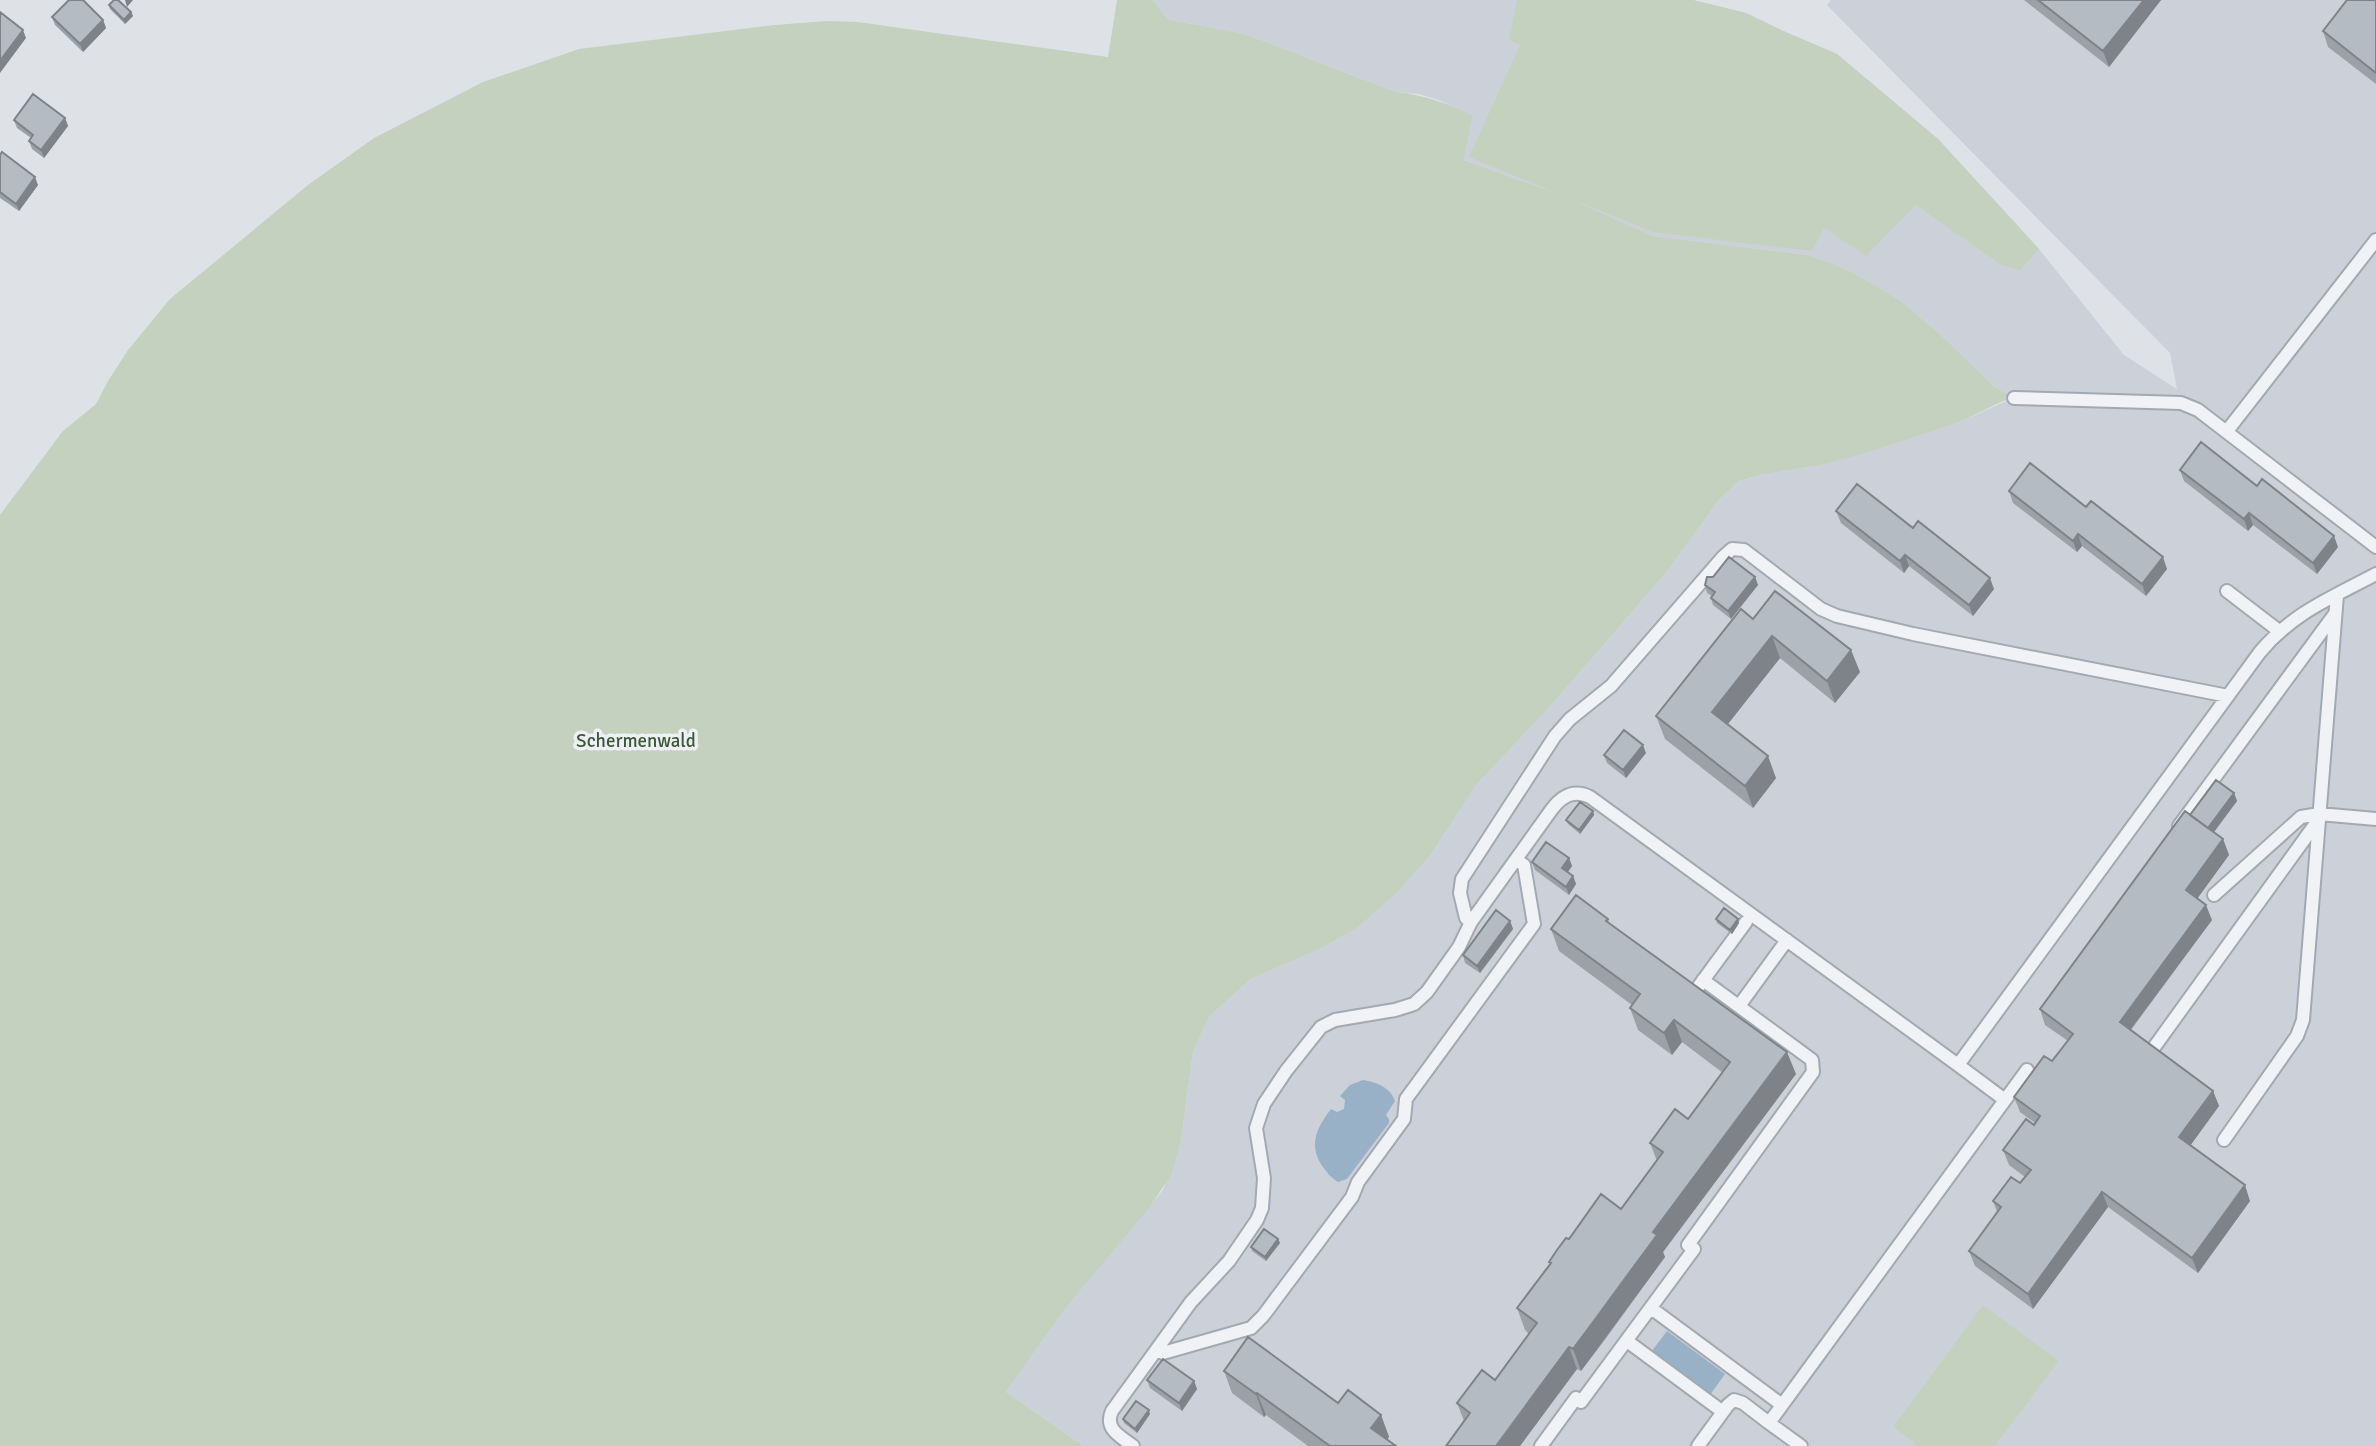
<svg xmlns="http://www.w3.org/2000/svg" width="2376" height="1446" font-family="Signika,sans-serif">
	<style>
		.built { fill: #ccd1d9 }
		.green { fill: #c4d1bf }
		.water { fill: #99b1c6 }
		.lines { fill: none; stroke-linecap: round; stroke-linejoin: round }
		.service-casing { stroke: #a3a9b1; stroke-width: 16 }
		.service { stroke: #f0f2f5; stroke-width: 12 }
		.wall { fill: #9ca1a8 }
		.shaded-wall { fill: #7f8388 }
		.building { fill: #b5bbc3; stroke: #7f8388; stroke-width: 2 }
		.labels { text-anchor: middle; stroke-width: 7; stroke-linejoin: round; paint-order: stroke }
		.park-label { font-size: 19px; fill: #3d5835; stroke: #edf0f5 }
	</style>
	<rect width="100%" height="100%" fill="#dee2e7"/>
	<path class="built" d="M 1153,0 L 1693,0 L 1746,13 L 1781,30 L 1837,54 L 1938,139 L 2039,249 L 2124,355 L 2177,389 L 2170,353 L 1827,5 L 1831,0 L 2376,0 L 2376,1446 L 1084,1446 L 1006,1392 L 1065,1309 L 1163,1190 L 1181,1141 L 1193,1052 L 1209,1017 L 1251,979 L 1322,948 L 1357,928 L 1396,894 L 1430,856 L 1477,784 L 1548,709 L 1665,574 L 1719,500 L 1739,481 L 1760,475 L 1821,465 L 1960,422 L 2013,398 L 1995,387 L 1941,335 L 1901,301 L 1856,274 L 1834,264 L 1808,255 L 1653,236 L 1561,195 L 1464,160 L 1473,115 L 1441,101 L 1419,94 L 1396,92 L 1245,34 L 1167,19 Z"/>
	<path class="green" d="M 1117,0 L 1153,0 L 1167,19 L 1245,34 L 1396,92 C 1424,95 1447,103 1473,115 L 1464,160 L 1559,194 L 1469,157 L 1520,45 L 1509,40 L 1517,0 L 1693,0 L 1746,13 L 1781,30 L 1837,54 L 1938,139 L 2039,249 L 2020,270 L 2001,265 L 1916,205 L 1866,256 L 1824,228 L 1812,251 L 1653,232 L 1564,196 L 1653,236 L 1808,255 L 1834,264 L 1856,274 L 1901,301 L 1941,335 L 1995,387 L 2014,398 L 2003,401 L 1960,422 L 1865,453 L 1821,465 L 1760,475 L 1739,481 L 1719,500 L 1665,574 L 1548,709 L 1477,784 L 1430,856 L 1396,894 L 1357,928 L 1322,948 L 1251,979 L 1209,1017 L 1193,1052 L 1181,1141 L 1171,1175 L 1149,1208 L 1065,1309 L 1006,1392 L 1084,1446 L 0,1446 L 0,515 L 63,431 L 96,404 L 108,381 L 128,350 L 170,299 L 308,185 L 374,138 L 483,82 L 579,49 L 775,25 L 826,21 L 858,22 L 1108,57 Z
		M 1983,1305 L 2059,1361 L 1995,1446 L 1919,1446 L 1893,1427 Z"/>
	<path class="water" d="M 1363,1080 C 1376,1082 1390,1087 1395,1101 L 1386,1115 L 1389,1119 L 1389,1123 L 1347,1179 L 1338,1182 C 1333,1179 1330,1176 1326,1171 C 1307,1148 1315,1130 1331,1109 L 1337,1112 L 1344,1109 L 1345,1100 L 1340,1096 L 1350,1085 Z
		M 1667,1331 L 1725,1374 L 1710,1395 L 1651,1352 Z"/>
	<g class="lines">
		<g class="service-casing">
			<path id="service" d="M 2014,398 L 2181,403 L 2198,410 L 2376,547
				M 2227,431 L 2376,240
				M 2227,591 L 2279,631
				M 2179,826 L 2334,615
				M 2214,895 L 2301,817 L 2319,814 L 2376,819
				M 1471,922 L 1466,918 L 1460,893 L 1462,879 L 1555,736 L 1570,719 L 1611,686 L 1723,557 L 1732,549 L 1744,550 L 1821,609 L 1837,616 L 1913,634 L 2228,696
				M 1696,990 L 1746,922
				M 1739,1006 L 1787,940
				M 2155,1046 L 2319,819
				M 2005,1100 L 2027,1070
				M 2224,1140 L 2297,1036 L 2303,1020 L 2337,595
				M 1651,1308 L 1782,1405
				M 1627,1341 L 1723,1412
				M 1157,1349 L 1163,1353 L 1251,1328 L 1263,1316 L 1352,1197 L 1358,1182 L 1404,1119 L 1406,1099 L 1534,924 L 1524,865 L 1516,860
				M 1769,1423 L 1801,1446
				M 1133,1446 C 1120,1436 1104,1429 1112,1411 L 1191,1302 L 1229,1261 L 1257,1220 L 1262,1208 L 1264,1178 L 1256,1128 L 1264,1104 L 1286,1071 L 1321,1027 L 1335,1020 L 1395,1010 L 1414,1004 L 1427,992 L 1459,947 L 1471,922 L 1552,809 C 1562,796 1574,789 1590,797 L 1958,1065
				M 1541,1446 L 1576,1398 L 1581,1402 L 1694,1249 L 1688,1245 L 1813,1072 L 1812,1060 L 1703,980
				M 1698,1446 L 1728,1405 L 1734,1400 L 1743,1403 L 1769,1423 L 2005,1100 L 1958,1065 L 2260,652 C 2294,612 2331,598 2376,574"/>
		</g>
		<use href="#service" class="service"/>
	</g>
	<path class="wall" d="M 2024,0 L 2161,0 L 2109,67 Z
		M 2376,0 L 2376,84 L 2328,47 L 2323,31 Z
		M 109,5 L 131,12 L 133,16 L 125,24 L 110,9 Z
		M 52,17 L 103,20 L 106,28 L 83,52 L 55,25 Z
		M 65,118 L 68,126 L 44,158 L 32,149 L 29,141 L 31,138 L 17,128 L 14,120 Z
		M 0,155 L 38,185 L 19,211 L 0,198 Z
		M 2180,470 L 2257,486 L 2338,547 L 2317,574 L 2253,525 L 2248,531 L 2184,481 Z
		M 2009,491 L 2167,569 L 2146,596 L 2082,546 L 2077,552 L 2013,503 Z
		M 1836,511 L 1913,528 L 1994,589 L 1973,616 L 1909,566 L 1904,573 L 1841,523 Z
		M 1755,577 L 1758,585 L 1731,619 L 1713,605 L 1711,598 L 1712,596 L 1707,593 L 1705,585 Z
		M 1753,619 L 1860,672 L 1835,703 L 1780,658 L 1728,724 L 1776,778 L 1753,808 L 1665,739 L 1656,716 Z
		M 1646,753 L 1626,778 L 1607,763 L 1604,755 Z
		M 2234,793 L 2237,801 L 2214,832 L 2223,839 L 2229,855 L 2197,898 L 2212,920 L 2131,1030 L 2213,1091 L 2219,1106 L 2190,1145 L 2250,1201 L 2198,1273 L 2108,1207 L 2033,1309 L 1975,1266 L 1969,1251 L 1997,1212 L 1993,1201 L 2020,1183 L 2025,1177 L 2009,1165 L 2003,1150 L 2035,1123 L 2020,1112 L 2014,1097 L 2052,1061 L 2068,1041 L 2045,1025 L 2040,1009 L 2190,815 Z
		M 1593,811 L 1594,815 L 1580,834 L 1568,824 L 1566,820 Z
		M 1569,858 L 1572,866 L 1568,872 L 1573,876 L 1576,884 L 1569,895 L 1535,870 L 1532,862 Z
		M 1608,919 L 1609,923 L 1796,1074 L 1663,1252 L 1665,1257 L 1604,1341 L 1581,1371 L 1577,1369 L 1520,1446 L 1446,1446 L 1464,1421 L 1457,1403 L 1495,1380 L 1529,1334 L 1525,1330 L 1517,1308 L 1550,1265 L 1549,1262 L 1569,1239 L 1621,1209 L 1657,1161 L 1650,1143 L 1688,1119 L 1723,1073 L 1682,1042 L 1672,1055 L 1638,1030 L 1630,1008 L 1632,1005 L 1559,951 L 1551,929 Z
		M 1716,919 L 1738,919 L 1739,923 L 1732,934 L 1717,923 Z
		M 1510,921 L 1513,929 L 1480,973 L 1465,963 L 1463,955 Z
		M 1278,1239 L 1280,1243 L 1266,1261 L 1252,1251 L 1251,1247 Z
		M 1224,1371 L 1381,1415 L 1389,1437 L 1387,1439 L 1396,1446 L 1308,1446 L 1266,1415 L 1264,1417 L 1232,1393 Z
		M 1147,1380 L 1194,1381 L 1197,1389 L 1182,1411 L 1150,1388 Z
		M 1150,1414 L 1137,1433 L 1124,1423 L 1123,1419 Z"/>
	<path class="shaded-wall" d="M 125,0 L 133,0 L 127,7 Z
		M 2144,0 L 2161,0 L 2109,67 L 2103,51 Z
		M 131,12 L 133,16 L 125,24 L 124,20 Z
		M 103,20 L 106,28 L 83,52 L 80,44 Z
		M 23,30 L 26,38 L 0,73 L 0,61 Z
		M 65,118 L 68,126 L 44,158 L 41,150 Z
		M 35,177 L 38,185 L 19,211 L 16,204 Z
		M 2249,513 L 2253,525 L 2248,531 L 2244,519 Z
		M 2078,534 L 2082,546 L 2077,552 L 2073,541 Z
		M 2334,536 L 2338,547 L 2317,574 L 2313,563 Z
		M 1905,555 L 1909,566 L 1904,573 L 1900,561 Z
		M 2163,557 L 2167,569 L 2146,596 L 2142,584 Z
		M 1755,577 L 1758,585 L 1731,619 L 1728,611 Z
		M 1990,578 L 1994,589 L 1973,616 L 1969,605 Z
		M 1772,636 L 1780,658 L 1720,734 L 1712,712 Z
		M 1851,650 L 1860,672 L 1835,703 L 1827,681 Z
		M 1643,745 L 1646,753 L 1626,778 L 1623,770 Z
		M 1768,756 L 1776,778 L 1753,808 L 1745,786 Z
		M 2234,793 L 2237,801 L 2211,836 L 2208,828 Z
		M 1593,811 L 1594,815 L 1580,834 L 1579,830 Z
		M 2223,839 L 2229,855 L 2192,906 L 2186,890 Z
		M 1569,858 L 1572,866 L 1565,876 L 1562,868 Z
		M 1573,876 L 1576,884 L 1569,895 L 1566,887 Z
		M 2206,905 L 2212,920 L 2125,1037 L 2120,1022 Z
		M 1738,919 L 1739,923 L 1732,934 L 1730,930 Z
		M 1510,921 L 1513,929 L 1480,973 L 1477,966 Z
		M 1674,1020 L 1682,1042 L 1672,1055 L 1664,1033 Z
		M 1787,1052 L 1796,1074 L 1663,1252 L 1665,1257 L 1581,1371 L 1573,1349 L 1653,1232 Z
		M 2213,1091 L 2219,1106 L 2185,1153 L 2179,1137 Z
		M 2245,1185 L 2250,1201 L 2198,1273 L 2192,1258 Z
		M 2102,1192 L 2108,1207 L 2033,1309 L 2028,1294 Z
		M 1278,1239 L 1280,1243 L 1266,1261 L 1265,1257 Z
		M 1569,1347 L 1577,1369 L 1520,1446 L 1496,1446 Z
		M 1194,1381 L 1197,1389 L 1182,1411 L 1179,1403 Z
		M 1257,1393 L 1266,1415 L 1264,1417 L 1256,1394 Z
		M 1149,1410 L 1150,1414 L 1137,1433 L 1135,1429 Z
		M 1381,1415 L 1389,1437 L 1382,1446 L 1371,1428 Z"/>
	<path class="building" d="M 69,0 L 83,0 L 103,20 L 80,44 L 52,17 Z
		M 114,0 L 118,0 L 131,12 L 124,20 L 109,5 Z
		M 2038,0 L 2144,0 L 2103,51 Z
		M 2347,0 L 2376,0 L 2376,73 L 2323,31 Z
		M 0,12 L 23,30 L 0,61 Z
		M 33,94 L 65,118 L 41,150 L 29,141 L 33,135 L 14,120 Z
		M 2,152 L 35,177 L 16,204 L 0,192 L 0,155 Z
		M 2201,442 L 2257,486 L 2262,479 L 2334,536 L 2313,563 L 2249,513 L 2244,519 L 2180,470 Z
		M 2030,463 L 2086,507 L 2091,501 L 2163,557 L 2142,584 L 2078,534 L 2073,541 L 2009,491 Z
		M 1857,484 L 1913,528 L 1918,521 L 1990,578 L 1969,605 L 1905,555 L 1900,561 L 1836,511 Z
		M 1729,557 L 1755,577 L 1728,611 L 1711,598 L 1715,592 L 1705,585 L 1707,577 L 1713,577 Z
		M 1775,591 L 1851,650 L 1827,681 L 1772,636 L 1712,712 L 1768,756 L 1745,786 L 1656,716 L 1741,609 L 1753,619 Z
		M 1624,730 L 1643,745 L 1623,770 L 1604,755 Z
		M 2216,780 L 2234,793 L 2208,828 L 2190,815 Z
		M 1580,802 L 1593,811 L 1579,830 L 1566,820 Z
		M 2185,811 L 2223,839 L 2186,890 L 2206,905 L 2120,1022 L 2213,1091 L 2179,1137 L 2245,1185 L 2192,1258 L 2102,1192 L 2028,1294 L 1969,1251 L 2001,1207 L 1993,1201 L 2011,1177 L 2020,1183 L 2031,1170 L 2003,1150 L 2026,1119 L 2034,1125 L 2040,1116 L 2014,1097 L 2044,1056 L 2052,1061 L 2073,1034 L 2040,1009 Z
		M 1546,842 L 1569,858 L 1562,868 L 1573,876 L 1566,887 L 1532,862 Z
		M 1576,895 L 1608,919 L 1606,921 L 1787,1052 L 1653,1232 L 1657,1235 L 1596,1318 L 1573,1349 L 1569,1347 L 1496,1446 L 1446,1446 L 1470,1413 L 1457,1403 L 1482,1370 L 1495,1380 L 1537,1323 L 1517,1308 L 1551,1263 L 1549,1262 L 1557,1250 L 1566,1238 L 1569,1239 L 1601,1194 L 1621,1209 L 1663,1152 L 1650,1143 L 1675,1109 L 1688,1119 L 1730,1062 L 1674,1020 L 1664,1033 L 1630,1008 L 1640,994 L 1551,929 Z
		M 1724,908 L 1738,919 L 1730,930 L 1716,919 Z
		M 1496,910 L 1510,921 L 1477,966 L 1463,955 Z
		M 1264,1229 L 1278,1239 L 1265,1257 L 1251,1247 Z
		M 1248,1337 L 1338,1403 L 1348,1390 L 1381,1415 L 1371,1428 L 1396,1446 L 1330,1446 L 1257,1393 L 1256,1394 L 1224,1371 Z
		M 1163,1359 L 1194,1381 L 1179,1403 L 1147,1380 Z
		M 1136,1401 L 1149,1410 L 1135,1429 L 1123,1419 Z"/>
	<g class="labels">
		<g class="park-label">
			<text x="636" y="747">Schermenwald</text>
		</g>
	</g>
</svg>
